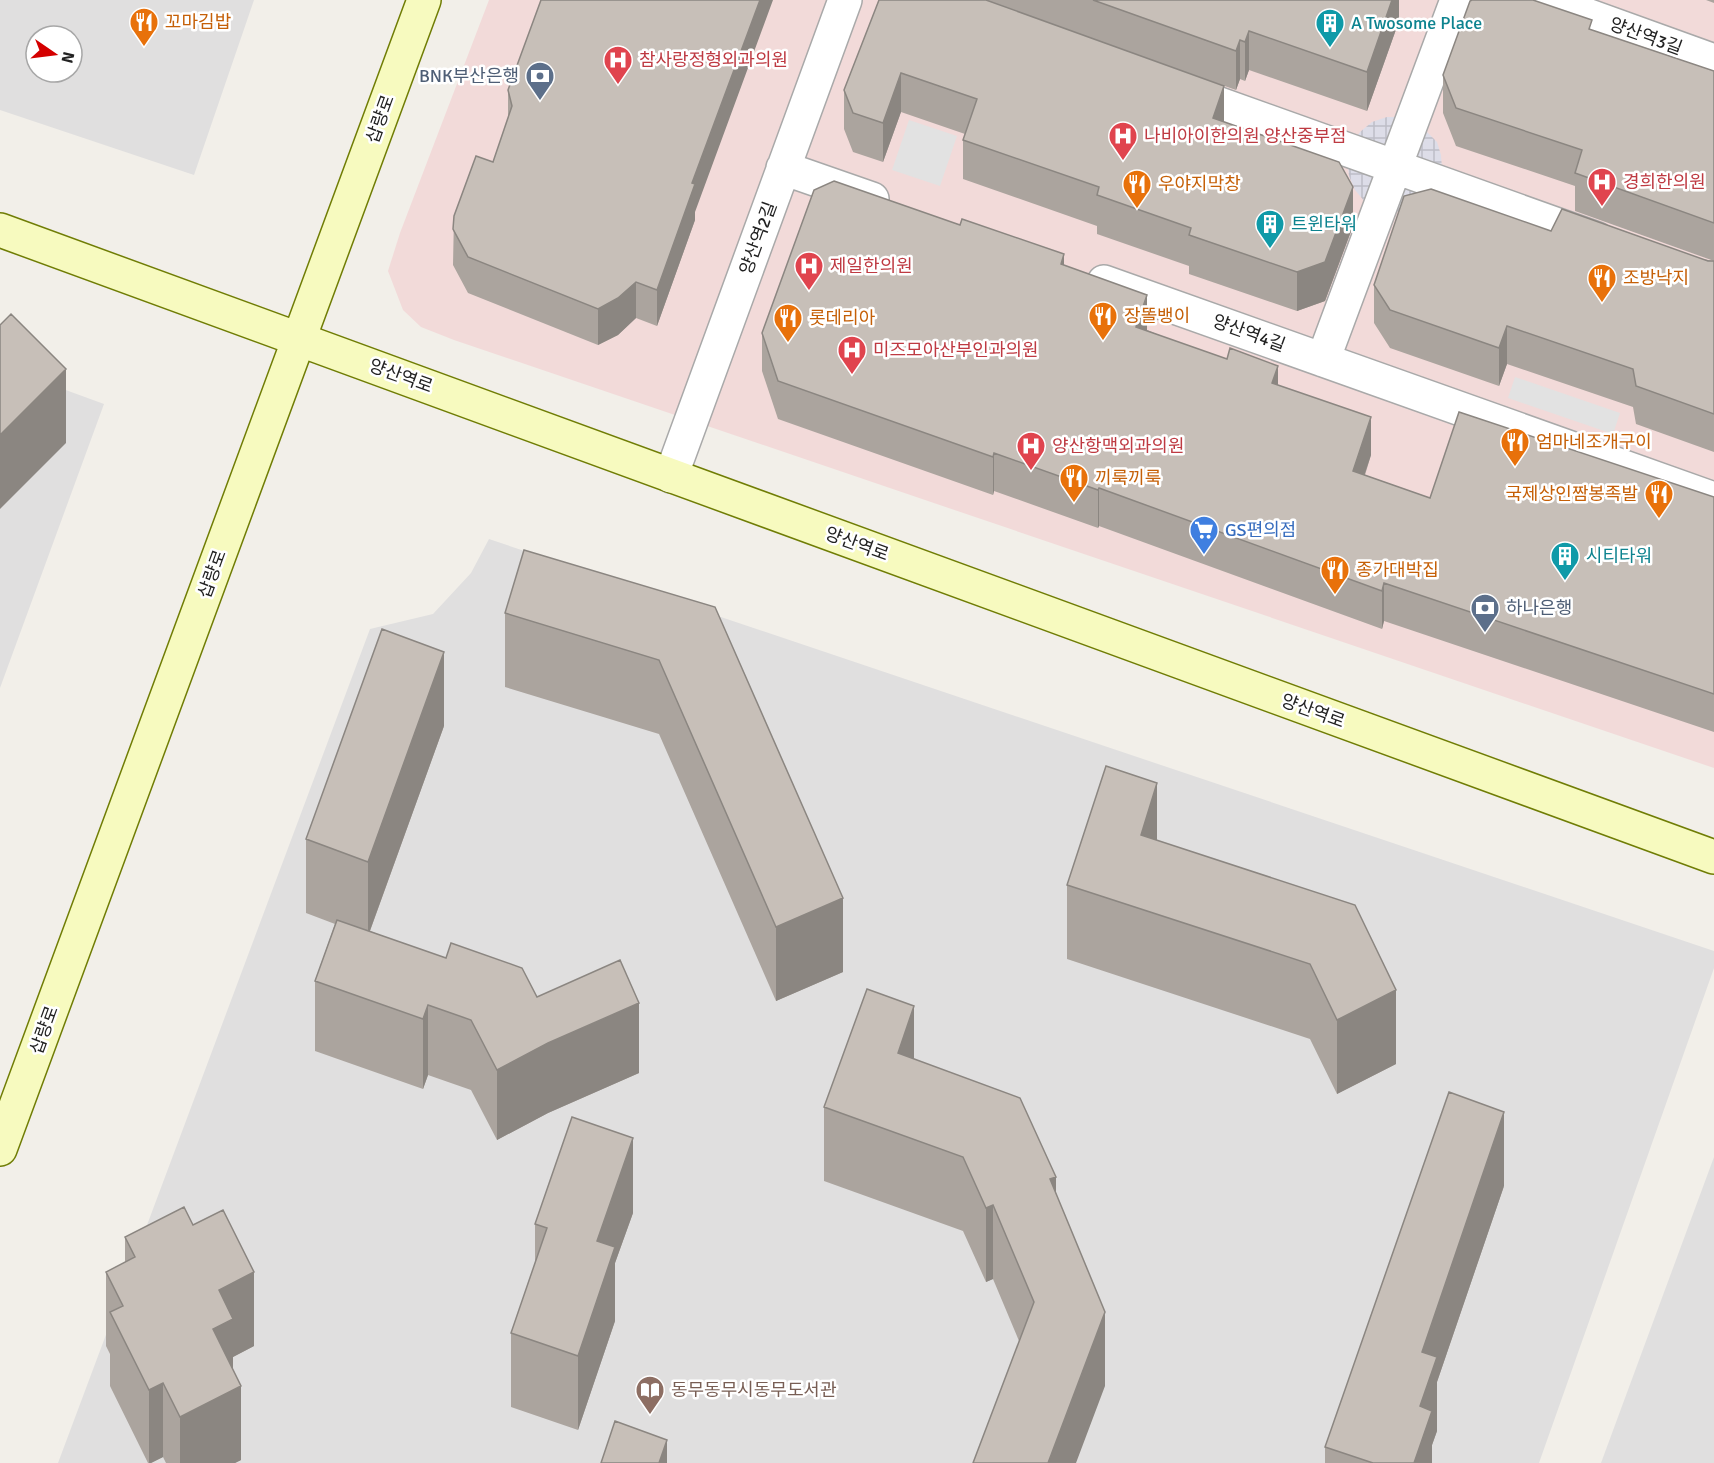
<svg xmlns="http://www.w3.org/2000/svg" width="1714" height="1463" font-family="Signika,'Noto Sans KR',sans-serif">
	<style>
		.residential { fill: #e0dfdf; fill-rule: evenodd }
		.commercial { fill: #f2dad9 }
		.parking { fill: #e2e2e2 }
		.plaza { fill: url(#plaza-grid) }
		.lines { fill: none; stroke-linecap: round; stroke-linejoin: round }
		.street-casing { stroke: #a9a9a9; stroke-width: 36 }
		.secondary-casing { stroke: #707d05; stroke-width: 36 }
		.street { stroke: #fff; stroke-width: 33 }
		.secondary { stroke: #f7fabf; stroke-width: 33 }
		.wall { fill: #aba49e }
		.shaded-wall { fill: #8b8681 }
		.building { fill: #c7bfb8; stroke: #8b8681; stroke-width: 1.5 }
		.labels { text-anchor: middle; stroke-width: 5; stroke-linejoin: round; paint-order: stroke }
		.food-label { font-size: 18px; fill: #c56008; stroke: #fff; text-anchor: start }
		.culture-label { font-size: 18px; fill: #0d838f; stroke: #fff; text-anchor: start }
		.street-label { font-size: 18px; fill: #222; stroke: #fff }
		.health-label { font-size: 18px; fill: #be3a42; stroke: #fff; text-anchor: start }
		.service-label { font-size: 18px; fill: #4e5e75; stroke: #fff; text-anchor: end }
		.shop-label { font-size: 18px; fill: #366cbe; stroke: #fff; text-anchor: start }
		.education-label { font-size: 18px; fill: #785e54; stroke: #fff; text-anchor: start }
	</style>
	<defs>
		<pattern id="plaza-grid" width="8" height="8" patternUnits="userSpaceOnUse" patternTransform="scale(1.5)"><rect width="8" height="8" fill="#dddde8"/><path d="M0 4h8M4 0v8" fill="none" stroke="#bdbdc7"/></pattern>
	</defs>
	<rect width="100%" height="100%" fill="#f2efe9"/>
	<path class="residential" d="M 0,0 L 254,0 L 194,175 L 0,110 ZM 36,36 L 72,36 L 72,72 L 36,72 Z
		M 0,366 L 104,404 L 0,688 Z
		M 489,539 L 1714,951 L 1714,968 L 1539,1463 L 58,1463 L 370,629 L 433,614 L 471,573 Z
		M 1714,1157 L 1714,1463 L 1601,1463 Z"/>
	<path class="commercial" d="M 489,0 L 1714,0 L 1714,768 L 454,340 L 421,327 L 403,310 L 388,271 L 400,233 Z"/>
	<path class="parking" d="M 909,120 L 957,136 L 940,186 L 892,170 Z
		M 1515,377 L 1620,413 L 1613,434 L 1508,398 Z"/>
	<path class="plaza" d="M 1387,117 L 1402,117 L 1417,122 L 1437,142 L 1441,155 L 1442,169 L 1408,210 L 1394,212 L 1365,202 L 1355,190 L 1349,176 L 1347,160 L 1351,145 L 1360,132 L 1372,122 Z"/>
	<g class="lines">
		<g class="street-casing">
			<path id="street" d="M 1545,0 L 1714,61
				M 1183,91 L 1597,239
				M 783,168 L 872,199
				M 1104,282 L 1714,499
				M 1323,360 L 1457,0
				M 671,476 L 845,0"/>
		</g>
		<g class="secondary-casing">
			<path id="secondary" d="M 0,230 L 1714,857
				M 0,1149 L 424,0"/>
		</g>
		<use href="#street" class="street"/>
		<use href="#secondary" class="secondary"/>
	</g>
	<path class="wall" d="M 879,0 L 1399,0 L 1399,21 L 1367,111 L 1249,70 L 1245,81 L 1240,79 L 1236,90 L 1134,54 L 1224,122 L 1353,226 L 1325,301 L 1297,311 L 1189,274 L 1189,266 L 1097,234 L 1097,226 L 963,179 L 963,140 L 965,134 L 901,112 L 883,162 L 853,152 L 844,129 L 844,90 Z
		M 1706,0 L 1714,0 L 1714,3 Z
		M 1592,30 L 1714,71 L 1714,261 L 1575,211 L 1575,186 L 1456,146 L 1443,113 L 1443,75 Z
		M 508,90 L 695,212 L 695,220 L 657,326 L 636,318 L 618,335 L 598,345 L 468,293 L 453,265 L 454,216 L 493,162 L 508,119 Z
		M 1551,231 L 1714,261 L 1714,452 L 1636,424 L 1633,407 L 1507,364 L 1499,386 L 1390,348 L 1374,323 L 1374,285 Z
		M 1064,265 L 1147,330 L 1278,385 L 1371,455 L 1365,475 L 1430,498 L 1714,497 L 1714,732 L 1384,621 L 1382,629 L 1099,526 L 1098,528 L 994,491 L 993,495 L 778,419 L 762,371 L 762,333 Z
		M 715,607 L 843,972 L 776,1001 L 659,734 L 505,687 L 505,613 Z
		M 444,726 L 370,931 L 537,997 L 639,1073 L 548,1113 L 497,1140 L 471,1090 L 428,1075 L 423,1089 L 315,1051 L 315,981 L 335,924 L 306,913 L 306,839 Z
		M 1067,885 L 1355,905 L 1396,1064 L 1337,1094 L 1310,1039 L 1067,959 Z
		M 914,1059 L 1056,1193 L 1105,1386 L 1019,1341 L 993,1279 L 986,1282 L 963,1231 L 824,1181 L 824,1107 Z
		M 1504,1186 L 1437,1382 L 1437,1431 L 1432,1445 L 1432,1463 L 1325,1463 L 1325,1447 Z
		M 633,1213 L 615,1263 L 615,1321 L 578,1430 L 511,1407 L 511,1333 L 535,1264 L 535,1224 Z
		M 125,1237 L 254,1346 L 233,1357 L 233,1371 L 241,1460 L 235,1463 L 166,1463 L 163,1457 L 151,1463 L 148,1463 L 110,1386 L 110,1354 L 106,1346 L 106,1272 L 125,1263 Z"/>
	<path class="shaded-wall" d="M 760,0 L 773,0 L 695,212 L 695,220 L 657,326 L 657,290 L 692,183 Z
		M 1392,0 L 1399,0 L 1399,21 L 1367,111 L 1367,72 Z
		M 1249,31 L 1249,70 L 1245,81 L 1245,42 Z
		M 1240,40 L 1240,79 L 1236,90 L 1236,51 Z
		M 901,73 L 901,112 L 883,162 L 883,123 Z
		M 1224,86 L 1224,125 L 1213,118 Z
		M 1353,187 L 1353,226 L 1325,301 L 1297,311 L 1297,272 Z
		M 1064,254 L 1064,293 L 1061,264 Z
		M 636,282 L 636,318 L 618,335 L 598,345 L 598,309 Z
		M 1147,295 L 1147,333 L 1136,327 Z
		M 1507,326 L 1507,364 L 1499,386 L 1499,348 Z
		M 1278,366 L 1278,405 L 1272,383 Z
		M 66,369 L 66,443 L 0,509 L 0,435 Z
		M 1371,417 L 1371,455 L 1353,509 L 1353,471 Z
		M 994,453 L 994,491 L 993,495 L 993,457 Z
		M 1099,488 L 1099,526 L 1098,528 L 1098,490 Z
		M 1384,583 L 1384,621 L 1382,629 L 1382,591 Z
		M 444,652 L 444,726 L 368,936 L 368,862 Z
		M 1157,783 L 1157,857 L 1141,909 L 1141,835 Z
		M 843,898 L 843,972 L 776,1001 L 776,927 Z
		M 1396,990 L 1396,1064 L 1337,1094 L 1337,1020 Z
		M 639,1003 L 639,1073 L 548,1113 L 497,1140 L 497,1070 L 548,1043 Z
		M 428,1005 L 428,1075 L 423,1089 L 423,1019 Z
		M 914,1006 L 914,1080 L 898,1053 Z
		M 1504,1112 L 1504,1186 L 1437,1382 L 1437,1431 L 1432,1445 L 1432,1463 L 1414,1463 L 1420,1406 L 1422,1352 Z
		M 633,1138 L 633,1213 L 615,1263 L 615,1321 L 578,1430 L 578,1356 L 597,1241 Z
		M 1056,1177 L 1056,1251 L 1050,1179 Z
		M 993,1205 L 993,1279 L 986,1282 L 986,1208 Z
		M 254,1272 L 254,1346 L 233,1357 L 233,1390 L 241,1386 L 241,1460 L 235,1463 L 180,1463 L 180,1417 L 213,1329 L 219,1290 Z
		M 1105,1312 L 1105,1386 L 1076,1463 L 1048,1463 Z
		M 163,1383 L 163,1457 L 151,1463 L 149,1463 L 149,1390 Z
		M 667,1440 L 667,1463 L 659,1463 Z"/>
	<path class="building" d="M 541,0 L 760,0 L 692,183 L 695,184 L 657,290 L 636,282 L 618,298 L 598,309 L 468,257 L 453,229 L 454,216 L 476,156 L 493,162 L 512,106 L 508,90 Z
		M 879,0 L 986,0 L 1224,86 L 1213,118 L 1339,162 L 1353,187 L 1325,262 L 1297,272 L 1189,235 L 1191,228 L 1097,195 L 1099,187 L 963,140 L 977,99 L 901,73 L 883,123 L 853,113 L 844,90 Z
		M 1093,0 L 1392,0 L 1367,72 L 1249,31 L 1245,42 L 1240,40 L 1236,51 Z
		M 1472,0 L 1533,0 L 1592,20 L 1589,29 L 1714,71 L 1714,223 L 1575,173 L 1582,150 L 1456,108 L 1443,75 L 1470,1 Z
		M 834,181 L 960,225 L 962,219 L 1064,254 L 1061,264 L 1147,295 L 1136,327 L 1227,359 L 1230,348 L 1278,366 L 1272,383 L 1371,417 L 1353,471 L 1430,498 L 1459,412 L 1714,497 L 1714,694 L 1384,583 L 1382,591 L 1099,488 L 1098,490 L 994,453 L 993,457 L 778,381 L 762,333 L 814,190 Z
		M 1431,189 L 1551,231 L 1562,209 L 1708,261 L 1714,261 L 1714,414 L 1636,386 L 1633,369 L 1507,326 L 1499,348 L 1390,310 L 1374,285 L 1404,196 Z
		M 11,314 L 66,369 L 0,435 L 0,325 Z
		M 524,550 L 715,607 L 843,898 L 776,927 L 659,660 L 505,613 Z
		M 382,629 L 444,652 L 368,862 L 306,839 Z
		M 1106,766 L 1157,783 L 1141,835 L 1355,905 L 1396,990 L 1337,1020 L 1310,964 L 1067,885 Z
		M 337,920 L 446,958 L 451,943 L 522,968 L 537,997 L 620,960 L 639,1003 L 548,1043 L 497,1070 L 471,1020 L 428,1005 L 423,1019 L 315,981 Z
		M 867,989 L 914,1006 L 898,1053 L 1020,1098 L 1056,1177 L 1050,1179 L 1105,1312 L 1048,1463 L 973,1463 L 1034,1302 L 993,1205 L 986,1208 L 963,1157 L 824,1107 Z
		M 1449,1092 L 1504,1112 L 1422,1352 L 1437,1357 L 1420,1406 L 1432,1411 L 1414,1463 L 1373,1463 L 1325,1447 Z
		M 572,1117 L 633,1138 L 597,1241 L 615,1247 L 578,1356 L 511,1333 L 547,1228 L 535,1224 Z
		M 184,1207 L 193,1225 L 223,1210 L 254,1272 L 219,1290 L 233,1319 L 213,1329 L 241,1386 L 180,1417 L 163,1383 L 149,1390 L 110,1312 L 123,1306 L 106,1272 L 135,1257 L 125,1237 Z
		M 615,1421 L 667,1440 L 659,1463 L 601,1463 Z"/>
	<defs>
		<g id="restaurant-pin" transform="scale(1.5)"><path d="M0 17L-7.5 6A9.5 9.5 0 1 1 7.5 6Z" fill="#e8710a" stroke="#fff"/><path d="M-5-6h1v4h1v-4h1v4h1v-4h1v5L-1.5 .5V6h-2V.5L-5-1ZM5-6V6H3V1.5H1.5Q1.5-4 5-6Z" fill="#fff"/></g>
		<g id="building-pin" transform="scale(1.5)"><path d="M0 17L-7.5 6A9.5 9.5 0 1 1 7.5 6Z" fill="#0f9aa8" stroke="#fff"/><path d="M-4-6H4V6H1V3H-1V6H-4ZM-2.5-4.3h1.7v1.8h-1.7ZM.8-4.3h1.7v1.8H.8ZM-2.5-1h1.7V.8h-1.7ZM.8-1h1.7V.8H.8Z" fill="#fff"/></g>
		<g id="hospital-pin" transform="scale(1.5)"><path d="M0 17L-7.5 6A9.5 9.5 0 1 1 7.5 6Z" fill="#e0444e" stroke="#fff"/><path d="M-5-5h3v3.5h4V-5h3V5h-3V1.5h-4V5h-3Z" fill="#fff"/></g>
		<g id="bank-pin" transform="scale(1.5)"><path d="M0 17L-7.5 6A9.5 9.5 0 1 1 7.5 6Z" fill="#5c6f8a" stroke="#fff"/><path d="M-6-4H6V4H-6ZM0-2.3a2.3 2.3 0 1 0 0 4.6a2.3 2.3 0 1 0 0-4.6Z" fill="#fff"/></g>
		<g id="supermarket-pin" transform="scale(1.5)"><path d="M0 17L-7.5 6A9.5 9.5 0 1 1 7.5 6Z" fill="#3f7fe0" stroke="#fff"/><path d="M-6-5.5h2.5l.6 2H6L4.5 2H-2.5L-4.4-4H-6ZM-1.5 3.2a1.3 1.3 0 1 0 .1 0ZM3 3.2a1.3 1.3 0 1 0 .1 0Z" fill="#fff"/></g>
		<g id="library-pin" transform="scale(1.5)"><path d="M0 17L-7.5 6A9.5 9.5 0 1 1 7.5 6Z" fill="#8d6e63" stroke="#fff"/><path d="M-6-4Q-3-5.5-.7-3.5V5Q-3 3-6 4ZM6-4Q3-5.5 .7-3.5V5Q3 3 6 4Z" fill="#fff"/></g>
	</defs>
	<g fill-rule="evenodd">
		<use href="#restaurant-pin" x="144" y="22"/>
		<use href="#building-pin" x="1330" y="23"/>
		<use href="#hospital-pin" x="618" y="60"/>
		<use href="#bank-pin" x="540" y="76"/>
		<use href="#hospital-pin" x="1123" y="136"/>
		<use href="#hospital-pin" x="1602" y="182"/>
		<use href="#restaurant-pin" x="1137" y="184"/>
		<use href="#building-pin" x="1270" y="224"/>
		<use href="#hospital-pin" x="809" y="266"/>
		<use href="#restaurant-pin" x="1602" y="278"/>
		<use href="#restaurant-pin" x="1103" y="316"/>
		<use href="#restaurant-pin" x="788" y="318"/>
		<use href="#hospital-pin" x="852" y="350"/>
		<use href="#restaurant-pin" x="1515" y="442"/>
		<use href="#hospital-pin" x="1031" y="446"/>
		<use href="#restaurant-pin" x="1074" y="478"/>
		<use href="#restaurant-pin" x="1659" y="494"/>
		<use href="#supermarket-pin" x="1204" y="530"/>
		<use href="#building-pin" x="1565" y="556"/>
		<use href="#restaurant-pin" x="1335" y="570"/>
		<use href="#bank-pin" x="1485" y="608"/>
		<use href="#library-pin" x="650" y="1390"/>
	</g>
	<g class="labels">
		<g class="food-label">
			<text x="165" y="28">꼬마김밥</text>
			<text x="1158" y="190">우야지막창</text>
			<text x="1623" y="284">조방낙지</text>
			<text x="1124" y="322">장똘뱅이</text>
			<text x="809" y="324">롯데리아</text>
			<text x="1536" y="448">엄마네조개구이</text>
			<text x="1095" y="484">끼룩끼룩</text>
			<text x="1638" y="500" text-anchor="end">국제상인짬봉족발</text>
			<text x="1356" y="576">종가대박집</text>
		</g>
		<g class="culture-label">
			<text x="1351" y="29">A Twosome Place</text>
			<text x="1291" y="230">트윈타워</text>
			<text x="1586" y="562">시티타워</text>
		</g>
		<g class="street-label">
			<text transform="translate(1646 36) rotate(20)" y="6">양산역3길</text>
			<text transform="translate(380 119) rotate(-70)" y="6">삽량로</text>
			<text transform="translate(758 238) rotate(-70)" y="6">양산역2길</text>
			<text transform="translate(1249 333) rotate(20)" y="6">양산역4길</text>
			<text transform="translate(401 376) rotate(20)" y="6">양산역로</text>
			<text transform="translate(857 544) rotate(20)" y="6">양산역로</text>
			<text transform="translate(212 574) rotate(-70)" y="6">삽량로</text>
			<text transform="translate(1313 711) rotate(20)" y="6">양산역로</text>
			<text transform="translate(44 1030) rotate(-70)" y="6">삽량로</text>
		</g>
		<g class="health-label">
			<text x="639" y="66">참사랑정형외과의원</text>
			<text x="1144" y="142">나비아이한의원 양산중부점</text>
			<text x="1623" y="188">경희한의원</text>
			<text x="830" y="272">제일한의원</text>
			<text x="873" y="356">미즈모아산부인과의원</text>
			<text x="1052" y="452">양산항맥외과의원</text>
		</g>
		<g class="service-label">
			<text x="519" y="82">BNK부산은행</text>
			<text x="1506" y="614" text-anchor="start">하나은행</text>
		</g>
		<g class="shop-label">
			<text x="1225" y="536">GS편의점</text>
		</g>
		<g class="education-label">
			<text x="671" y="1396">동무동무시동무도서관</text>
		</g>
	</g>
	<g transform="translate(54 54) rotate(104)"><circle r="28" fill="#ffffff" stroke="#a7a7a7" stroke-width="1.5"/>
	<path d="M0-4.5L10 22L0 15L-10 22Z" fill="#d40000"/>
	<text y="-9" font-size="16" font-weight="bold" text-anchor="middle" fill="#222222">N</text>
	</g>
</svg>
